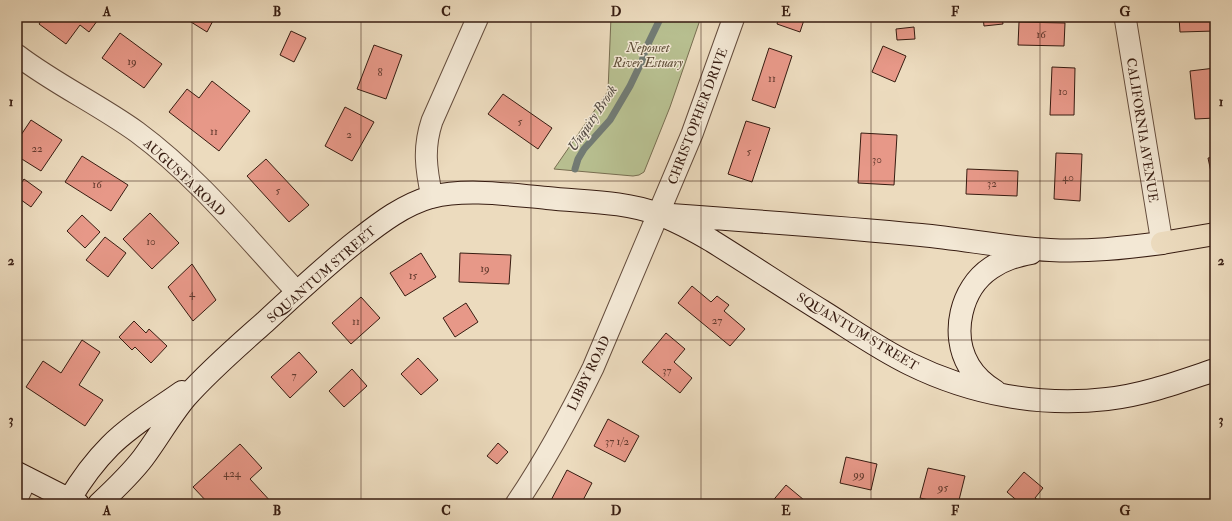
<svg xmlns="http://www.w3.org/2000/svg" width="1232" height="521" font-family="'IM FELL Double Pica',serif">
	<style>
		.green { fill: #b8c091; stroke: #786e51 }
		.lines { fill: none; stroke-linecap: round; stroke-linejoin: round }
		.stream { stroke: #727b74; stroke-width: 7 }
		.building { fill: #e79888; stroke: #371c11 }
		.minor-casing { stroke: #644c3c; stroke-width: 23 }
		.secondary-casing { stroke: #371c11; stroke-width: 24 }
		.motorway-casing { stroke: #371c11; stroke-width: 24 }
		.minor { stroke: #f3e8d5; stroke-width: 21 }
		.secondary { stroke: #f3e8d5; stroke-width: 22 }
		.motorway { stroke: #ecdbbe; stroke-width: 22 }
		.grid { fill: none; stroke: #371c11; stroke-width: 1; stroke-opacity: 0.55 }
		.labels { text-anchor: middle; stroke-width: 3; stroke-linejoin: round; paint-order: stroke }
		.number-label { font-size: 11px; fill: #633b2f }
		.park-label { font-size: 13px; font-style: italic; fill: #5e4d37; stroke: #f3e8d5 }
		.street-label { font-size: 13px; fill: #371c11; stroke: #f3e8d5 }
		.water-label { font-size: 14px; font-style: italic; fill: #544b43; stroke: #f3e8d5 }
		.neatline { fill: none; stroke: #371c11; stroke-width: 1.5 }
		.grid-label { font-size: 13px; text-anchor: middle; font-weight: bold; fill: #371c11 }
	</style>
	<rect width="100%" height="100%" fill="#ecdbbe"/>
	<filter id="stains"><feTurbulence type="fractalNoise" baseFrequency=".005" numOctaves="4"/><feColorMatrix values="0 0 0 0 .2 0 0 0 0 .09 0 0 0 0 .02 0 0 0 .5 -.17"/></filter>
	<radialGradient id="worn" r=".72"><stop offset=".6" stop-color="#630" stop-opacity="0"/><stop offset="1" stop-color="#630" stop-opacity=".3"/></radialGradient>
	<path class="green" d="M 611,17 L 701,17 L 670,107 L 644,172 L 639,175 L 633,176 L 554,169 L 608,91 Z"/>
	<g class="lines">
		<path class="stream" d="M 575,169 L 578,159 L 584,149 L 610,120 L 630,86 L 642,61 L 646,48 L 661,17"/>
	</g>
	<path class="building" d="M 44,17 L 100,17 L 89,32 L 80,25 L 66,44 L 39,24 Z
		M 183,17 L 215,17 L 207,32 Z
		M 779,17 L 805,17 L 800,32 L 777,24 Z
		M 983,17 L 1002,17 L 1003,24 L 984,26 Z
		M 1179,17 L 1215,17 L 1215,31 L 1180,32 Z
		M 1019,22 L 1065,23 L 1064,46 L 1018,45 Z
		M 914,27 L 915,39 L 897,40 L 896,29 Z
		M 291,31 L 306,38 L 294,62 L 280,55 Z
		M 120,33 L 162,64 L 144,88 L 102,58 Z
		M 374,45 L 402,55 L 386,99 L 357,89 Z
		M 883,46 L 906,56 L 895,82 L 872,72 Z
		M 769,48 L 792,56 L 775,108 L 752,100 Z
		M 1052,67 L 1075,68 L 1074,115 L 1050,115 Z
		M 1215,68 L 1215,118 L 1195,119 L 1190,71 Z
		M 212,81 L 250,111 L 219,151 L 169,112 L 187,89 L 199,98 Z
		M 503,94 L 552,128 L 538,149 L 488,114 Z
		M 345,107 L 374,122 L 352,161 L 325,146 Z
		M 31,120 L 62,140 L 41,171 L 17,156 L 17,141 Z
		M 746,121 L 770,128 L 752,182 L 728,174 Z
		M 861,133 L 897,135 L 894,185 L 858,183 Z
		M 1056,153 L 1082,154 L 1080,201 L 1054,199 Z
		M 82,156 L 128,185 L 111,211 L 65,182 Z
		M 1215,157 L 1215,185 L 1214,186 L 1208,158 Z
		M 266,159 L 309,205 L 289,222 L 247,176 Z
		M 967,169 L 1018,171 L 1017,196 L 966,194 Z
		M 24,179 L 42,192 L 31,207 L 17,197 L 17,189 Z
		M 150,213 L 179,243 L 152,269 L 123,239 Z
		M 82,215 L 100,232 L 85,248 L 67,231 Z
		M 105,237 L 126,253 L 108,277 L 86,260 Z
		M 421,253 L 436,277 L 405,296 L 390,273 Z
		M 460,253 L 511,255 L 509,284 L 459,282 Z
		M 192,264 L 216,300 L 193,321 L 168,287 Z
		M 692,286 L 711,302 L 717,296 L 729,305 L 724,311 L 745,329 L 730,346 L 678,303 Z
		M 361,297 L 380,318 L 351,344 L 332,323 Z
		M 466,303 L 478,322 L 455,337 L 443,318 Z
		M 134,321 L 146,333 L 149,329 L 167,346 L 151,363 L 135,347 L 132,350 L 119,337 Z
		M 666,333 L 685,349 L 674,362 L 692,378 L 680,393 L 642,362 Z
		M 82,340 L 100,352 L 79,385 L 103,400 L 85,426 L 26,387 L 43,361 L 61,373 Z
		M 299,352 L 317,372 L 290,398 L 271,377 Z
		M 418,358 L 438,380 L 421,395 L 401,374 Z
		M 352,369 L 367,386 L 344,407 L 329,391 Z
		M 608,419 L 639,436 L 625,462 L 594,446 Z
		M 498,443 L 508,452 L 497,464 L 487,456 Z
		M 240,444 L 262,468 L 250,479 L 273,504 L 229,504 L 226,501 L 222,504 L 209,504 L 193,487 Z
		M 846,457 L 877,464 L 871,490 L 840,483 Z
		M 928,468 L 965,476 L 958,504 L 947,504 L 920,498 Z
		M 567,470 L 592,483 L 581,504 L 549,504 Z
		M 1024,472 L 1043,488 L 1035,498 L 1043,504 L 1021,504 L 1007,492 Z
		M 786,485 L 804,500 L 801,504 L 770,504 Z"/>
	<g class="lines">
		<g class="minor-casing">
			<path id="minor" d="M 1125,17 L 1162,243
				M 17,55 C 55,84 98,104 137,132 C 198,177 246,237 297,292
				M 432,197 C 426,169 423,148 432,121 L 478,17
				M 17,498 L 27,478
				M 516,504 C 545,461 570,415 593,368 L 692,134 L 734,17"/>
		</g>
		<g class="secondary-casing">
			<path id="secondary" d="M 671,215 C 755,221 838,227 921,235 C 964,239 1007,248 1050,250 C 1088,252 1124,248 1162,243
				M 995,391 C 985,385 975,376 969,366 C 950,334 961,288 991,268 C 1004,259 1016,256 1031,253
				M 17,473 L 78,504
				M 69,500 C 81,480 94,462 110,446 C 131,425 158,409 182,392
				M 99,504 C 114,490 130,475 143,458 C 158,438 170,416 186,397 C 210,370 238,346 265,322 C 295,294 325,266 358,240 C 380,223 403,205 431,197 C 467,188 511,195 547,198 C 584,202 623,201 658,214 C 677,221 695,231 712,241 C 749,264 785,288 822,311 C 851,329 879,349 910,364 C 971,394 1040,407 1107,399 C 1144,395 1179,382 1215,370"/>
		</g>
		<g class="motorway-casing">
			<path id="motorway" d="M 1162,243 L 1215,234"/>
		</g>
		<use href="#minor" class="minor"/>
		<use href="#secondary" class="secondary"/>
		<use href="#motorway" class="motorway"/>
	</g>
	<path class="grid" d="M 192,17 L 192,504M 361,17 L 361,504M 531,17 L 531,504M 701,17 L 701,504M 871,17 L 871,504M 1040,17 L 1040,504M 17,181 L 1215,181M 17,340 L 1215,340"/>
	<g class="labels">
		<g class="number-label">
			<text x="1041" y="38">16</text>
			<text x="132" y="65">19</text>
			<text x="380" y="76">8</text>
			<text x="772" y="82">11</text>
			<text x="1063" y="95">10</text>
			<text x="520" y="125">5</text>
			<text x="214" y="135">11</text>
			<text x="349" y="138">2</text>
			<text x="37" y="152">22</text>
			<text x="749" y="155">5</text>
			<text x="877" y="163">30</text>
			<text x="1068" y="181">40</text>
			<text x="992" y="187">32</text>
			<text x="97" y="188">16</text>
			<text x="278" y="194">5</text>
			<text x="151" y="245">10</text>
			<text x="485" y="272">19</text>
			<text x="413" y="279">15</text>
			<text x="192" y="297">4</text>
			<text x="717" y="324">27</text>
			<text x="356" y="325">11</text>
			<text x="667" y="374">37</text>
			<text x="294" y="379">7</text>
			<text x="617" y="445">37 1/2</text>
			<text x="232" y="477">424</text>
			<text x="859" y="478">99</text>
			<text x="943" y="491">95</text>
		</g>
		<g class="park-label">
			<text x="648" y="52">Neponset<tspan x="648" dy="15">River Estuary</tspan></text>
		</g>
		<g class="street-label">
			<text transform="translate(697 116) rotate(-69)" y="5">CHRISTOPHER DRIVE</text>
			<text transform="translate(1143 130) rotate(81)" y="5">CALIFORNIA AVENUE</text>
			<text transform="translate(185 177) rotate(43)" y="5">AUGUSTA ROAD</text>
			<text transform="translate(321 274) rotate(-41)" y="5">SQUANTUM STREET</text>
			<text transform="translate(858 331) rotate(31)" y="5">SQUANTUM STREET</text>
			<text transform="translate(588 373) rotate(-64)" y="5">LIBBY ROAD</text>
		</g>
		<g class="water-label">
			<text transform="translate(592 118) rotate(-56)" y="5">Unquity Brook</text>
		</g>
	</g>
	<rect width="1232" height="521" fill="none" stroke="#ecdbbe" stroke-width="44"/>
	<rect x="22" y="22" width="1188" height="477" class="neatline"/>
	<g class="grid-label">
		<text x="107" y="16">A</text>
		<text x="277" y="16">B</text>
		<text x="446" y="16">C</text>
		<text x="616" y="16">D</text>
		<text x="786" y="16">E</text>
		<text x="955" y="16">F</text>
		<text x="1125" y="16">G</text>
		<text x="11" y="106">1</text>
		<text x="1221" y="106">1</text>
		<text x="11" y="265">2</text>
		<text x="1221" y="265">2</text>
		<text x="11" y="424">3</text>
		<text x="1221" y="424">3</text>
		<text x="107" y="515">A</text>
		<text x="277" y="515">B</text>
		<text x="446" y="515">C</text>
		<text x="616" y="515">D</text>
		<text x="786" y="515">E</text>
		<text x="955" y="515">F</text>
		<text x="1125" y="515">G</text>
	</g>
	<rect width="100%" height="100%" filter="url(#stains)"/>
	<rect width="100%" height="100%" fill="url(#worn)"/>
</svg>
